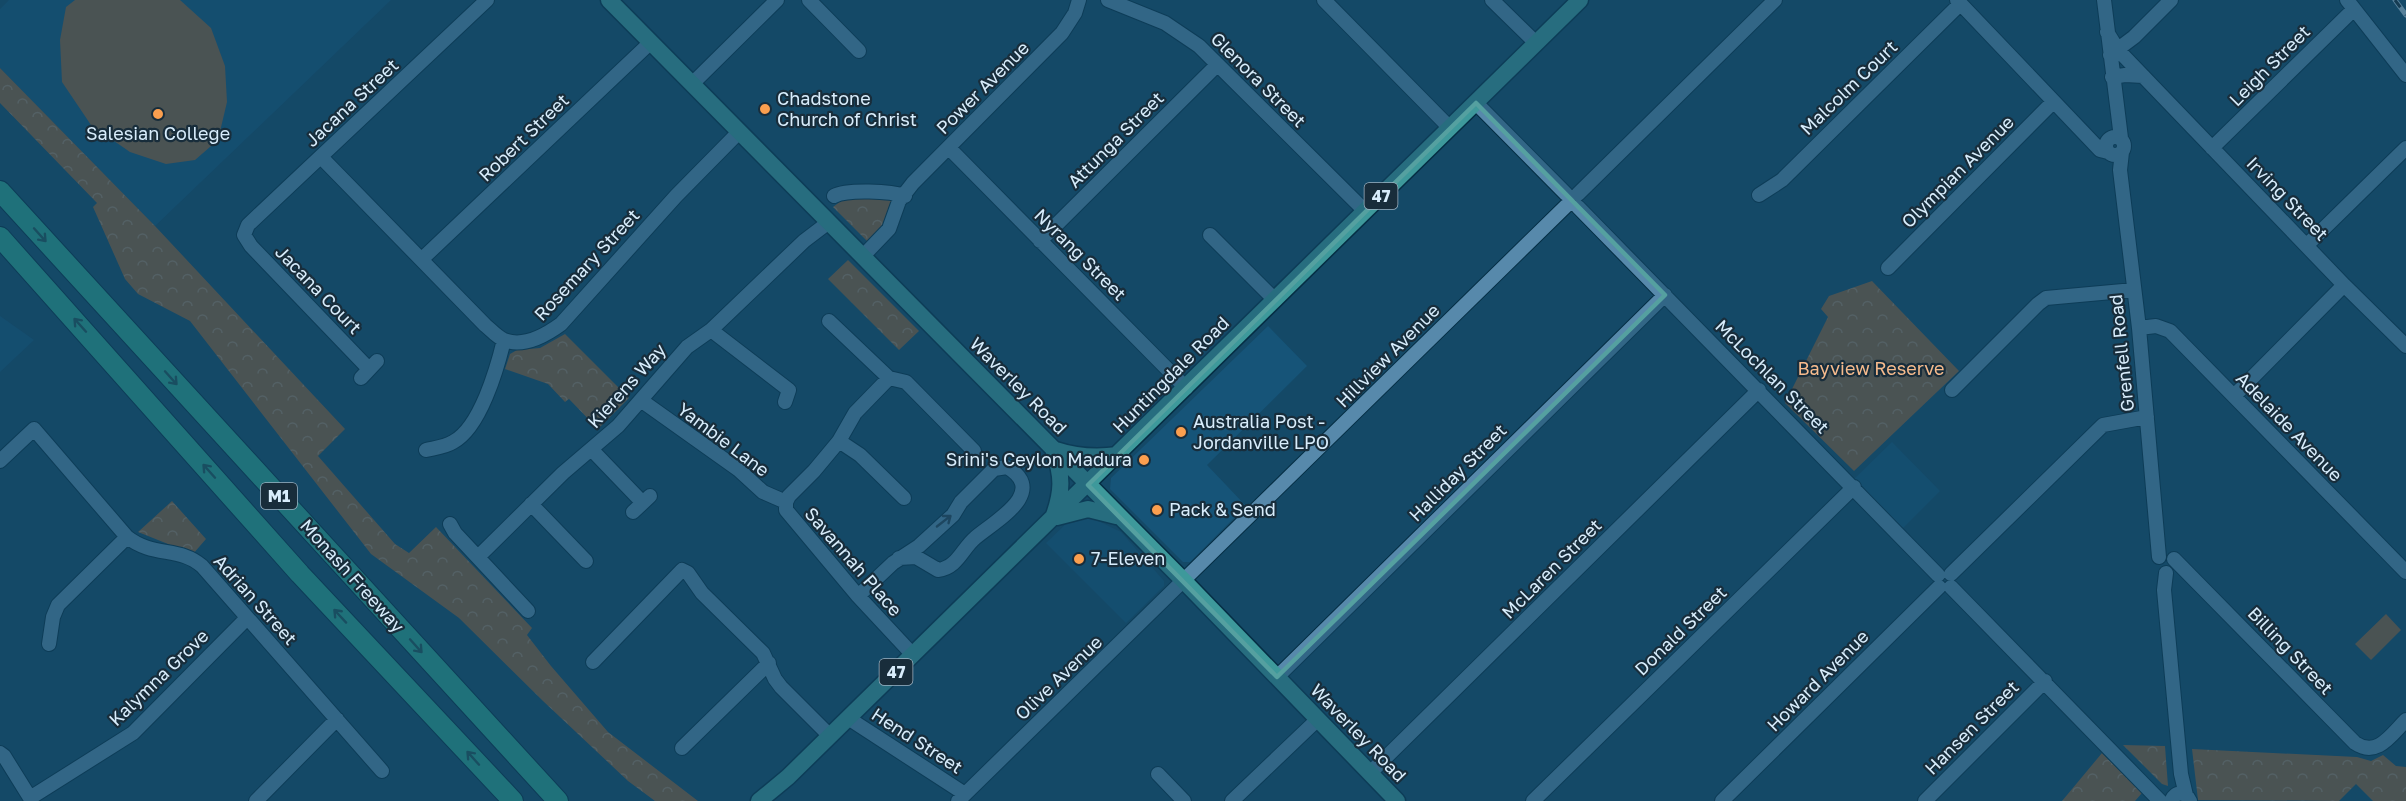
<svg xmlns="http://www.w3.org/2000/svg" width="2406" height="801" font-family="'Golos Text',sans-serif">
	<style>
		.built { fill: #165478 }
		.park { fill: url(#park-crowns) }
		.pitch { fill: #8c5f3b }
		.lines { fill: none; stroke-linecap: round; stroke-linejoin: round }
		.minor-casing { stroke: #052e44; stroke-width: 16 }
		.major-casing { stroke: #052e44; stroke-width: 19 }
		.highway-casing { stroke: #052e44; stroke-width: 22 }
		.minor { stroke: #5789ab; stroke-width: 14 }
		.major { stroke: #3e999b; stroke-width: 16 }
		.highway { stroke: #2ea390; stroke-width: 20 }
		.rail-casing { stroke: #a6c3d6; stroke-width: 5 }
		.rail { stroke: #182d3b; stroke-width: 3; stroke-dasharray: 9; stroke-linecap: butt }
		.oneway { stroke: #205659 }
		.oneway2 { stroke: #284457 }
		.marked { fill: none; stroke: #55a0a0; stroke-width: 4.5; stroke-linejoin: round }
		.poi-dot { fill: #fa9f4f; stroke: #182d3b; stroke-width: 2 }
		.labels { text-anchor: middle; stroke-width: 4.5; stroke-linejoin: round; paint-order: stroke }
		.shield { fill: #182d3b; stroke: #9eb3c2; stroke-width: 1.5 }
		.shield-label { font-size: 16px; font-weight: bold; fill: #d8edfc }
		.street-label { font-size: 18px; fill: #d8edfc; stroke: #182d3b }
		.poi-label { font-size: 18px; fill: #d8edfc; stroke: #182d3b; text-anchor: start }
		.park-label { font-size: 18px; fill: #f6bb8d; stroke: #182d3b }
	</style>
	<defs>
		<pattern id="park-crowns" width="20" height="18" patternUnits="userSpaceOnUse" patternTransform="scale(1.5)"><rect width="20" height="18" fill="#8c5f3b"/><path d="M2 6a3 3 0 1 1 6 0M12 15a3 3 0 1 1 6 0" fill="none" stroke="#a17e62"/></pattern>
	</defs>
	<rect width="100%" height="100%" fill="#144967"/>
	<path class="built" d="M 9,0 L 391,0 L 155,226 L 0,68 L 0,9 Z
		M 0,316 L 34,340 L 0,372 Z
		M 1268,326 L 1307,366 L 1207,465 L 1246,506 L 1190,562 L 1183,562 L 1110,489 L 1111,478 Z
		M 1892,442 L 1940,491 L 1900,531 L 1852,481 Z
		M 1090,517 L 1121,532 L 1164,581 L 1164,586 L 1126,623 L 1046,543 L 1069,521 Z"/>
	<path class="park" d="M 0,68 L 155,226 L 345,429 L 318,456 L 395,544 L 409,553 L 436,527 L 532,628 L 527,635 L 551,666 L 608,732 L 698,801 L 655,801 L 628,781 L 543,701 L 459,618 L 371,554 L 190,321 L 138,294 L 125,279 L 93,207 L 97,203 L 0,103 Z
		M 845,198 L 889,198 L 893,203 L 891,220 L 868,242 L 833,207 Z
		M 848,260 L 919,331 L 899,350 L 828,279 Z
		M 1872,281 L 1959,371 L 1854,471 L 1785,403 L 1828,317 L 1821,309 L 1829,296 Z
		M 565,334 L 629,398 L 598,429 L 569,399 L 565,402 L 548,384 L 505,369 L 510,354 L 517,350 L 540,348 Z
		M 172,501 L 206,539 L 193,554 L 138,532 Z
		M 2123,745 L 2165,746 L 2168,786 L 2162,784 Z
		M 2192,749 L 2357,757 L 2371,761 L 2383,755 L 2396,766 L 2406,767 L 2406,801 L 2373,801 L 2356,784 L 2339,801 L 2198,800 Z
		M 2102,753 L 2142,793 L 2135,801 L 2062,801 Z"/>
	<path class="pitch" d="M 75,0 L 180,0 L 211,28 L 225,66 L 227,102 L 218,140 L 195,160 L 166,164 L 130,152 L 91,125 L 62,82 L 60,40 L 66,7 Z
		M 2386,614 L 2401,630 L 2371,660 L 2355,644 Z"/>
	<g class="lines">
		<g class="minor-casing">
			<path id="minor" d="M 809,0 L 859,51
				M 1108,0 L 1165,23 L 1199,46 L 1365,211
				M 1324,0 L 1450,128
				M 1492,0 L 1536,43
				M 1957,0 L 2100,150 L 2108,152
				M 2104,0 L 2121,138
				M 2347,0 L 2406,75
				M 2107,32 L 2118,50 L 2344,285 L 2406,346
				M 2110,55 L 2134,37 L 2171,0
				M 2112,77 L 2125,75 L 2143,76
				M 692,84 L 777,0
				M 1476,103 L 1566,194
				M2106 146a9 9 0 1 1 18 0a9 9 0 1 1-18 0Z
				M 949,148 L 1186,388
				M 2212,148 L 2353,10
				M 2122,152 L 2120,170 L 2139,328 L 2159,557
				M 321,157 L 485,325 C 490,329 497,337 504,340 C 524,348 546,335 561,324 L 676,196 L 739,132
				M 1578,194 L 1775,0
				M 1759,195 L 1782,180 L 1960,4
				M 834,196 C 847,189 891,191 905,196
				M 1578,207 L 1938,575
				M 1210,235 L 1275,300
				M 1040,241 L 1217,65
				M 2307,245 L 2406,148
				M 863,256 L 889,229 L 899,201 L 913,183 L 1062,33 L 1075,13 L 1079,0
				M 422,259 L 651,42
				M 1888,268 L 2053,102
				M 829,321 L 889,378 L 906,382 L 974,451
				M 2139,328 L 2156,326 L 2170,331 L 2406,572
				M 711,330 L 789,390 L 785,402
				M 369,369 L 251,246 L 244,235 L 248,225 L 487,0
				M 361,378 L 377,361
				M 889,378 L 855,413 L 839,441 L 814,471 L 789,496 L 786,502 L 786,510 L 858,596 L 913,655
				M 1952,390 L 2038,304 L 2046,298 L 2134,290
				M 2234,396 L 2344,285
				M 642,401 L 739,470 L 763,492 L 786,502
				M 34,429 L 127,537 C 154,558 179,546 202,566 L 382,771
				M 839,441 L 860,455 L 904,498
				M 426,450 C 434,448 445,447 453,442 C 480,428 497,369 504,340
				M 592,450 L 642,502
				M 0,461 L 34,429
				M 531,504 L 586,561
				M 633,512 L 650,496
				M 450,524 L 455,533 L 528,611
				M 478,557 L 563,473 L 618,426 L 687,347 L 711,330 L 804,241 L 829,222
				M 2174,559 L 2355,743 C 2377,758 2391,735 2406,720
				M 2166,573 L 2164,590 L 2181,774 L 2186,795
				M 1951,574 L 2103,425 L 2147,417
				M 1951,587 L 2160,801
				M 858,596 L 893,563 L 919,546 L 953,515 L 961,502 L 994,469 L 1007,467 C 1049,492 995,521 975,538 C 962,549 957,568 938,570 L 916,557 L 899,558
				M 49,644 L 53,617 L 58,605 L 127,537
				M 593,662 L 682,570 L 688,573 L 702,593 L 763,653 L 775,679 L 781,687 L 830,736
				M 1277,677 L 1665,295
				M 848,718 L 965,794
				M 682,748 L 769,663
				M 0,753 L 4,756 L 32,801
				M 1370,773 L 1759,390
				M 1158,774 L 1184,801
				M 30,798 L 133,733 L 247,618
				M 256,801 L 337,719
				M 958,801 L 1566,206
				M 1232,801 L 1318,719
				M 1533,801 L 1854,487
				M 1722,801 L 1939,587
				M 1925,801 L 2045,681
				M 2171,801 C 2175,791 2186,791 2190,801"/>
		</g>
		<g class="major-casing">
			<path id="major" d="M 609,0 L 1184,581 L 1397,801
				M 1056,450 C 1077,457 1096,458 1118,455
				M 1054,453 C 1063,476 1062,492 1054,515
				M 1057,517 L 1088,509 L 1116,516
				M 759,801 L 788,777 L 1580,0"/>
		</g>
		<g class="highway-casing">
			<path id="highway" d="M 0,191 L 558,801
				M 0,237 L 300,574 L 513,801"/>
		</g>
		<use href="#minor" class="minor"/>
		<use href="#major" class="major"/>
		<use href="#highway" class="highway"/>
		<g class="rail-casing">
			<path id="rail" d="M 2395,0 L 2406,15"/>
		</g>
		<use href="#rail" class="rail"/>
	</g>
	<defs><path id="oneway-shaft" d="M-6 0H5M1.5-3L5.5 0L1.5 3" fill="none" stroke-width="1.6" stroke-linecap="round" stroke-linejoin="round" transform="scale(1.5)"/></defs>
	<g class="oneway">
		<use href="#oneway-shaft" transform="translate(40 235) rotate(48)"/>
		<use href="#oneway-shaft" transform="translate(80 325) rotate(-132)"/>
		<use href="#oneway-shaft" transform="translate(171 378) rotate(48)"/>
		<use href="#oneway-shaft" transform="translate(209 471) rotate(-132)"/>
		<use href="#oneway-shaft" transform="translate(340 616) rotate(-133)"/>
		<use href="#oneway-shaft" transform="translate(416 646) rotate(48)"/>
		<use href="#oneway-shaft" transform="translate(473 758) rotate(-132)"/>
	</g>
	<use class="oneway2" href="#oneway-shaft" transform="translate(944 521) rotate(-38)"/>
	<path d="M0 0H2406V801H0ZM 1476,103 L 1665,295 L 1277,677 L 1088,485 Z" fill="#144967" fill-opacity=".55" fill-rule="evenodd"/>
	<path class="marked" d="M 1476,103 L 1665,295 L 1277,677 L 1088,485 Z"/>
	<g class="poi-dot">
		<circle cx="765" cy="109" r="6"/>
		<circle cx="158" cy="114" r="6"/>
		<circle cx="1181" cy="432" r="6"/>
		<circle cx="1144" cy="460" r="6"/>
		<circle cx="1157" cy="510" r="6"/>
		<circle cx="1079" cy="559" r="6"/>
	</g>
	<g class="labels">
		<g class="shield">
			<rect x="1364.5" y="183" width="33" height="26" rx="4.5"/>
			<rect x="261" y="483" width="36" height="26" rx="4.5"/>
			<rect x="879.5" y="659" width="33" height="26" rx="4.5"/>
		</g>
		<g class="shield-label">
			<text x="1381" y="202">47</text>
			<text x="279" y="502">M1</text>
			<text x="896" y="678">47</text>
		</g>
		<g class="street-label">
			<text transform="translate(2270 66) rotate(-45)" y="6">Leigh Street</text>
			<text transform="translate(1258 80) rotate(45)" y="6">Glenora Street</text>
			<text transform="translate(983 88) rotate(-45)" y="6">Power Avenue</text>
			<text transform="translate(1849 88) rotate(-44)" y="6">Malcolm Court</text>
			<text transform="translate(352 103) rotate(-43)" y="6">Jacana Street</text>
			<text transform="translate(524 138) rotate(-44)" y="6">Robert Street</text>
			<text transform="translate(1116 140) rotate(-45)" y="6">Attunga Street</text>
			<text transform="translate(1958 172) rotate(-45)" y="6">Olympian Avenue</text>
			<text transform="translate(2287 199) rotate(46)" y="6">Irving Street</text>
			<text transform="translate(1080 255) rotate(45)" y="6">Nyrang Street</text>
			<text transform="translate(587 265) rotate(-47)" y="6">Rosemary Street</text>
			<text transform="translate(318 290) rotate(46)" y="6">Jacana Court</text>
			<text transform="translate(2122 353) rotate(-96)" y="6">Grenfell Road</text>
			<text transform="translate(1388 356) rotate(-45)" y="6">Hillview Avenue</text>
			<text transform="translate(1171 375) rotate(-45)" y="6">Huntingdale Road</text>
			<text transform="translate(1772 377) rotate(45)" y="6">McLochlan Street</text>
			<text transform="translate(627 386) rotate(-48)" y="6">Kierens Way</text>
			<text transform="translate(1018 386) rotate(45)" y="6">Waverley Road</text>
			<text transform="translate(2289 427) rotate(46)" y="6">Adelaide Avenue</text>
			<text transform="translate(723 440) rotate(37)" y="6">Yambie Lane</text>
			<text transform="translate(1458 473) rotate(-45)" y="6">Halliday Street</text>
			<text transform="translate(853 562) rotate(49)" y="6">Savannah Place</text>
			<text transform="translate(1552 569) rotate(-45)" y="6">McLaren Street</text>
			<text transform="translate(352 576) rotate(48)" y="6">Monash Freeway</text>
			<text transform="translate(255 600) rotate(48)" y="6">Adrian Street</text>
			<text transform="translate(1681 631) rotate(-44)" y="6">Donald Street</text>
			<text transform="translate(2290 651) rotate(46)" y="6">Billing Street</text>
			<text transform="translate(159 678) rotate(-44)" y="6">Kalymna Grove</text>
			<text transform="translate(1059 678) rotate(-44)" y="6">Olive Avenue</text>
			<text transform="translate(1818 681) rotate(-45)" y="6">Howard Avenue</text>
			<text transform="translate(1972 728) rotate(-45)" y="6">Hansen Street</text>
			<text transform="translate(1358 733) rotate(46)" y="6">Waverley Road</text>
			<text transform="translate(917 741) rotate(33)" y="6">Hend Street</text>
		</g>
		<g class="poi-label">
			<text x="777" y="105">Chadstone<tspan x="777" dy="21">Church of Christ</tspan></text>
			<text x="158" y="140" text-anchor="middle">Salesian College</text>
			<text x="1193" y="428">Australia Post -<tspan x="1193" dy="21">Jordanville LPO</tspan></text>
			<text x="1132" y="466" text-anchor="end">Srini's Ceylon Madura</text>
			<text x="1169" y="516">Pack &amp; Send</text>
			<text x="1091" y="565">7-Eleven</text>
		</g>
		<g class="park-label">
			<text x="1871" y="375">Bayview Reserve</text>
		</g>
	</g>
</svg>
